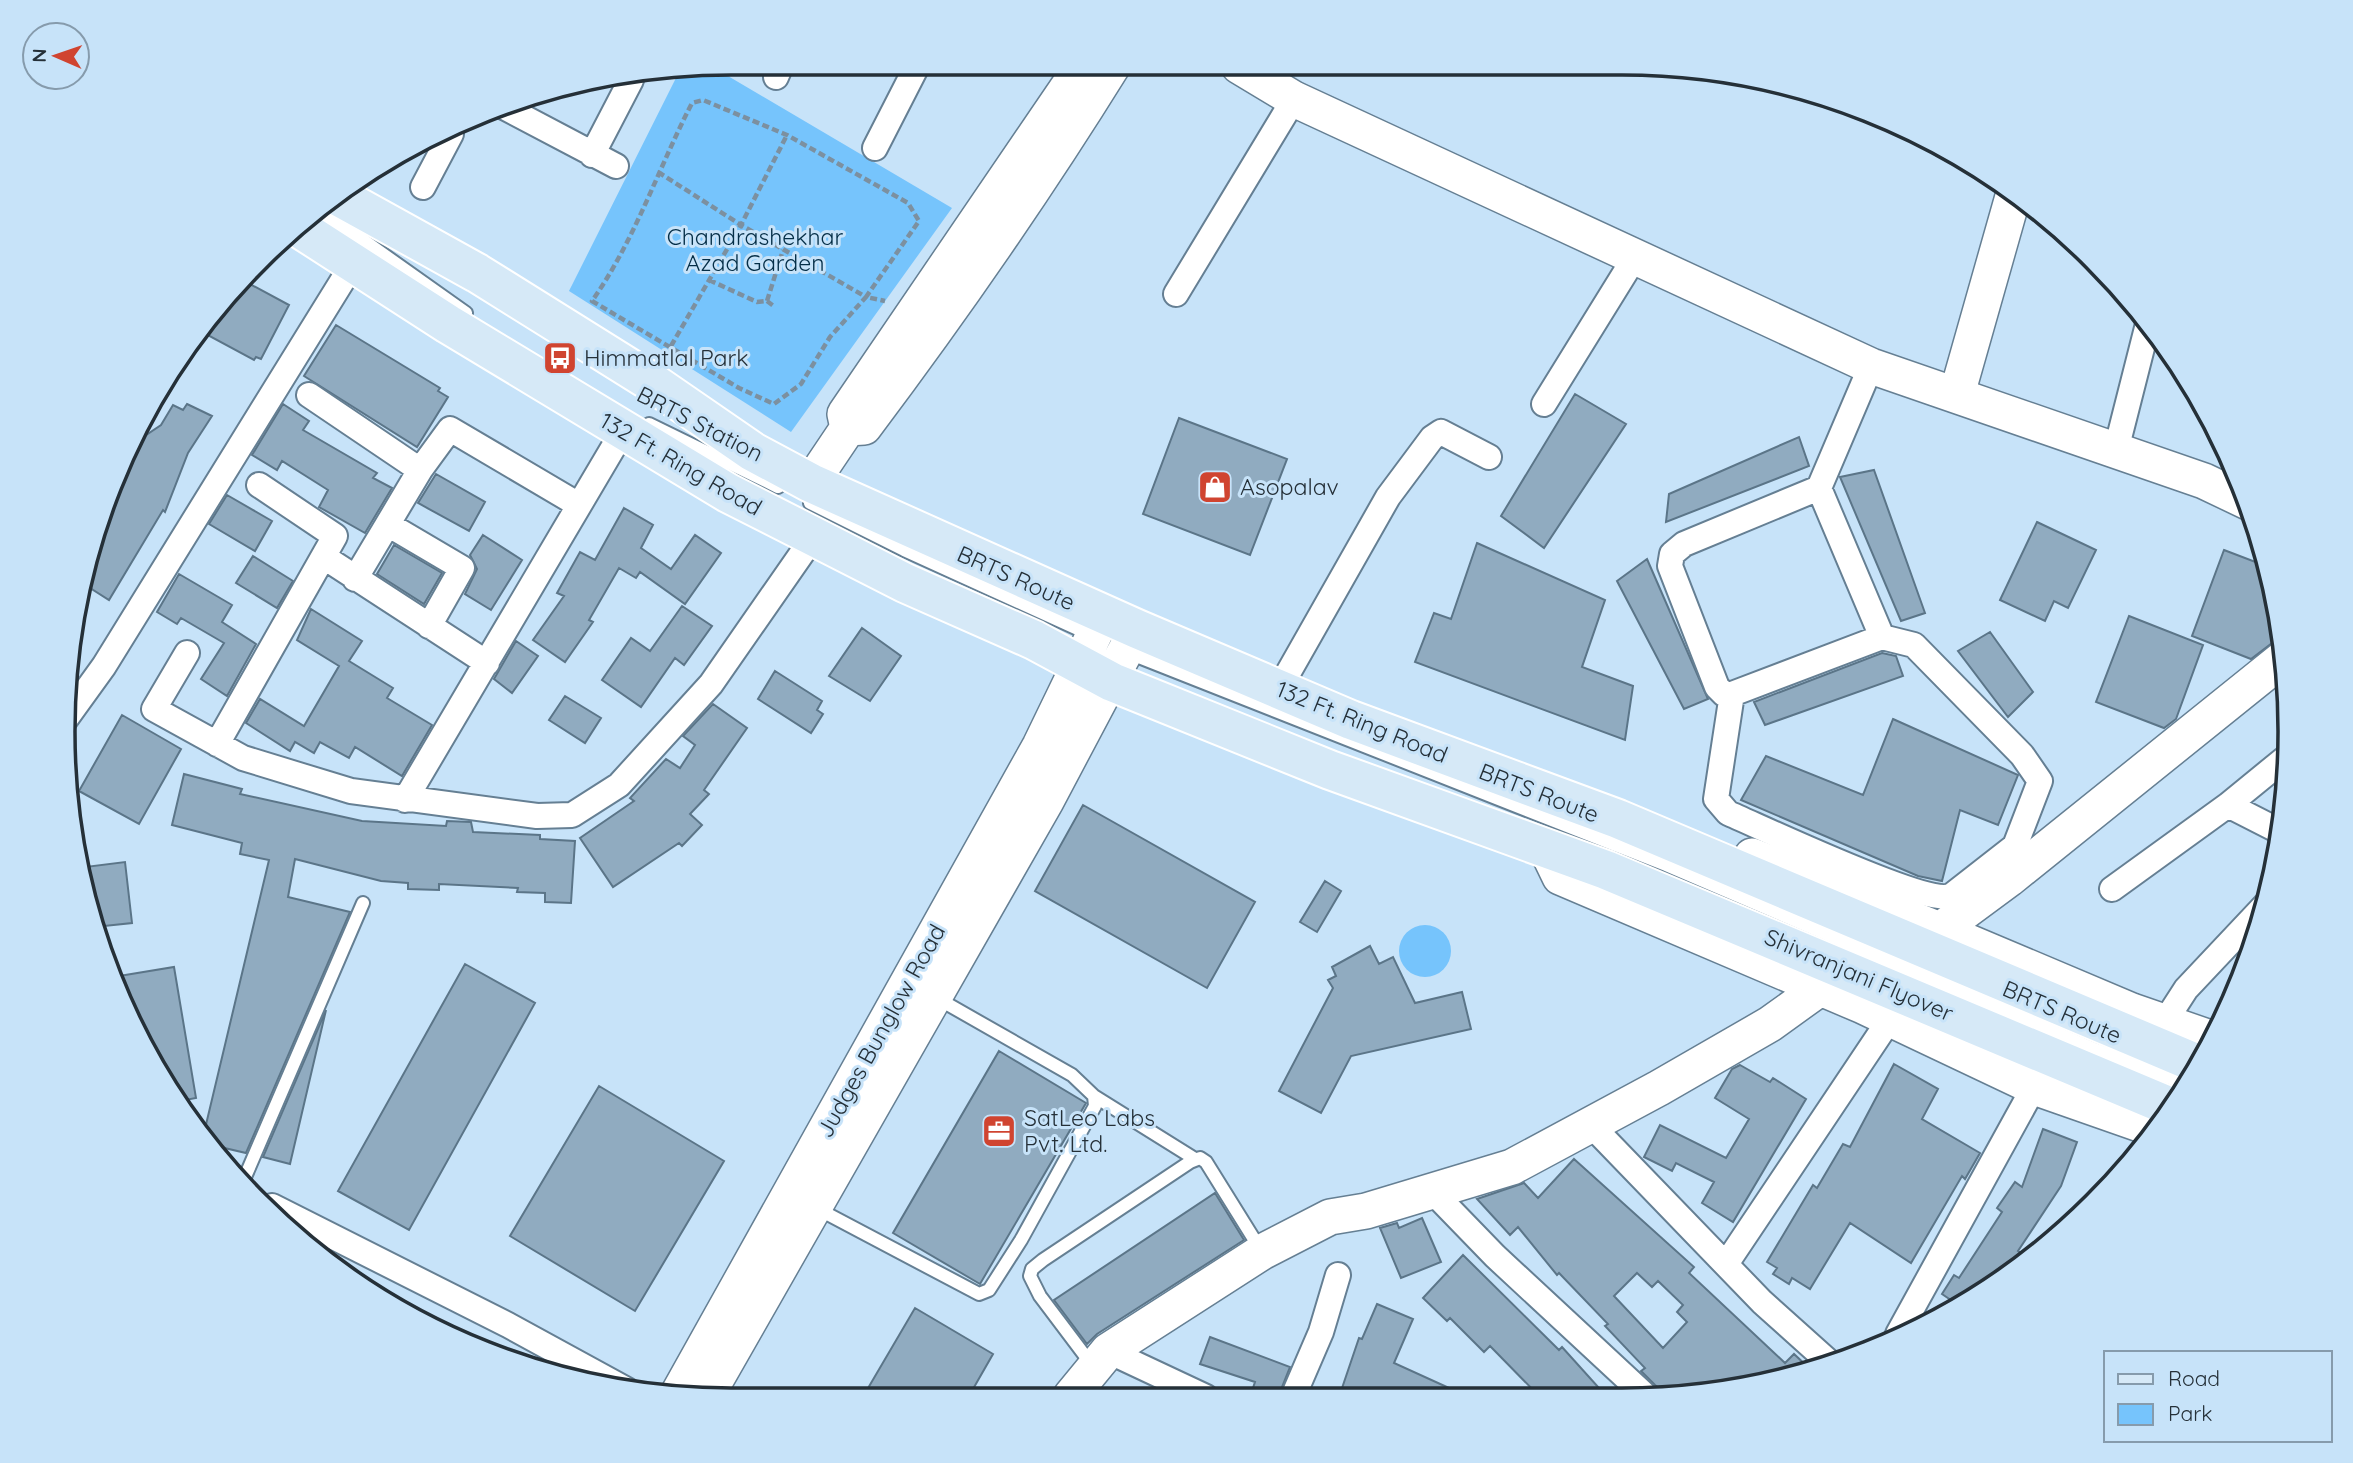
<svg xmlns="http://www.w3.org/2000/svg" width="2353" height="1463" font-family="Quicksand,sans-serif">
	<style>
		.green { fill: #76c4fc }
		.building { fill: #90abc0; stroke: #5b7588; stroke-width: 2; fill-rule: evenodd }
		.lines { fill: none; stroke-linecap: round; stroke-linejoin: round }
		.lane-casing { stroke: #657f93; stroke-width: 16 }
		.street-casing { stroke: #657f93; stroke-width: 28 }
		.secondary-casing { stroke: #657f93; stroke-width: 38 }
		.primary-casing { stroke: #fff; stroke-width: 42 }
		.path { stroke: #7c90a0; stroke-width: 4.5; stroke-dasharray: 7 3.5; stroke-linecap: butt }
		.lane { stroke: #fff; stroke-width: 12 }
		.street { stroke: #fff; stroke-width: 24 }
		.secondary { stroke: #fff; stroke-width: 35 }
		.primary { stroke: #d6e9f7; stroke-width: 38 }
		.labels { text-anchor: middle; stroke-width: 6; stroke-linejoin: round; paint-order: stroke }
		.park-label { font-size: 23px; fill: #042e47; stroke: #c7e3f9 }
		.poi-label { font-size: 23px; fill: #253038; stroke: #c7e3f9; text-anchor: start }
		.street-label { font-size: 23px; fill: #253038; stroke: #c7e3f9 }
		.rim { fill: none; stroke: #253038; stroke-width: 3.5 }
	</style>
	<rect width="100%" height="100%" fill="#c7e3f9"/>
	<path class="green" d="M 711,66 L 952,208 L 791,432 L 569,291 L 679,72 Z
		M1399 951a26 26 0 1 1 52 0a26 26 0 1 1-52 0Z"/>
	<path class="building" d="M 248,283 L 289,305 L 261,359 L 256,357 L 254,360 L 202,332 Z
		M 336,325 L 440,388 L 438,391 L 448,397 L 417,447 L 304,376 Z
		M 1575,394 L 1626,424 L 1544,548 L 1501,516 Z
		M 187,404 L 212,416 L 188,453 L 165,512 L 163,510 L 109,600 L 87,586 L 98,517 L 140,432 L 146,435 L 161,425 L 173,405 L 183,410 Z
		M 283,404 L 309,421 L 303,430 L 377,473 L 373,478 L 392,488 L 365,533 L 319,507 L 328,490 L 282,461 L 277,470 L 252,455 Z
		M 1179,418 L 1287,459 L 1250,555 L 1143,514 Z
		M 1799,437 L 1809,466 L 1666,522 L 1669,494 Z
		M 1874,470 L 1925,613 L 1901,621 L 1840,477 Z
		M 436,474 L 485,502 L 469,531 L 418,503 Z
		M 227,495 L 272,521 L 255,551 L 209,524 Z
		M 624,508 L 653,525 L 641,548 L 671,569 L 695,535 L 721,553 L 685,604 L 640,572 L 636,578 L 619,568 L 589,620 L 593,622 L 565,662 L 533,640 L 564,596 L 557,593 L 580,552 L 595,560 Z
		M 2037,522 L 2096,550 L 2068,608 L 2054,601 L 2045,621 L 2000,600 Z
		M 483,535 L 522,560 L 491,610 L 465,594 L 477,569 L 470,555 Z
		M 1477,543 L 1605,600 L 1582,667 L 1633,686 L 1625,740 L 1415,662 L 1434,613 L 1451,619 Z
		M 394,545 L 442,573 L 424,604 L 377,574 Z
		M 2224,550 L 2266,566 L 2280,628 L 2276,640 L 2251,659 L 2192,636 Z
		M 253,556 L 293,581 L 277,608 L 236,583 Z
		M 1647,559 L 1708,699 L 1684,709 L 1617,581 Z
		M 179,574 L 232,605 L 222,622 L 256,644 L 227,696 L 201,679 L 224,643 L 181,618 L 177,624 L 157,612 Z
		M 682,606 L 712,626 L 684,665 L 675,658 L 641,707 L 602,680 L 631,638 L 650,651 Z
		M 311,609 L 362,641 L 349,661 L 393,688 L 387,698 L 432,725 L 402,776 L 355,747 L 349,758 L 320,742 L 314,753 L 295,742 L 290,751 L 246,723 L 260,699 L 304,726 L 339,666 L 297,640 Z
		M 2129,616 L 2203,645 L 2176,719 L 2164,728 L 2096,702 Z
		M 862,628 L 901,656 L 870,701 L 829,676 Z
		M 1990,632 L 2033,692 L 2008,717 L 1958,651 Z
		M 516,641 L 538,656 L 512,693 L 494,679 Z
		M 1882,653 L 1896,656 L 1903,676 L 1765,725 L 1754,702 Z
		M 775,671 L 822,701 L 817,710 L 823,714 L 811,733 L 758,699 Z
		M 565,696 L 601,718 L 585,743 L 549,720 Z
		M 713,704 L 747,728 L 704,790 L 709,794 L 690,814 L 702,825 L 682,846 L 679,843 L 613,887 L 580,838 L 634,801 L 630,798 L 666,759 L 680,768 L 695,745 L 683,736 Z
		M 122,715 L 181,749 L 139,824 L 79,791 Z
		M 1893,719 L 2018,775 L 1998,825 L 1960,810 L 1942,881 L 1918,876 L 1741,800 L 1766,756 L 1863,795 Z
		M 184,774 L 242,789 L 240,794 L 362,821 L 446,826 L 447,821 L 471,822 L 473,832 L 540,835 L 540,839 L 575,841 L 571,903 L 545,902 L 545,893 L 517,892 L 518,888 L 439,884 L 439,890 L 408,889 L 408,883 L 381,881 L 295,859 L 288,897 L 350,912 L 246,1153 L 216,1146 L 204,1133 L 269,860 L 240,854 L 242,843 L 172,825 Z
		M 1083,805 L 1255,902 L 1207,988 L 1035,891 Z
		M 125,862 L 132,923 L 95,927 L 85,867 Z
		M 1325,881 L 1341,891 L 1317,932 L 1300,922 Z
		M 1370,946 L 1379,964 L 1393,957 L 1415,1003 L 1462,992 L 1471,1029 L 1351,1056 L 1321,1113 L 1279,1091 L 1333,988 L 1328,980 L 1336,976 L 1332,967 Z
		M 465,964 L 535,1003 L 409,1230 L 338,1191 Z
		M 174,967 L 196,1098 L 175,1102 L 113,977 Z
		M 326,1010 L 290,1164 L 263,1157 Z
		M 999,1051 L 1086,1103 L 980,1284 L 893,1233 Z
		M 1894,1064 L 1938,1089 L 1922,1119 L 1980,1153 L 1965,1179 L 1962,1176 L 1911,1263 L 1850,1223 L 1810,1289 L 1792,1278 L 1789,1284 L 1773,1274 L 1777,1268 L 1767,1262 L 1813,1185 L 1817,1188 L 1843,1144 L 1850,1147 Z
		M 1740,1065 L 1770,1082 L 1773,1078 L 1806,1099 L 1733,1222 L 1702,1203 L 1714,1182 L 1676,1163 L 1672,1171 L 1644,1157 L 1660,1125 L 1726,1158 L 1749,1119 L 1715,1098 L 1732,1069 Z
		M 599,1086 L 724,1161 L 635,1311 L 510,1236 Z
		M 2043,1129 L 2077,1142 L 2061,1186 L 2018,1251 L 2029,1258 L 1961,1307 L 1942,1294 L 1954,1275 L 1959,1278 L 2002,1212 L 1997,1208 L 2015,1182 L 2022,1187 Z
		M 1574,1159 L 1694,1267 L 1689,1273 L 1785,1363 L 1794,1354 L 1811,1370 L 1795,1377 L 1670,1398 L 1655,1385 L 1641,1371 L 1645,1368 L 1605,1326 L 1608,1324 L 1559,1273 L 1557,1275 L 1518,1227 L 1510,1235 L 1477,1199 L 1524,1183 L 1538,1198 ZM 1637,1273 L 1652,1287 L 1658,1281 L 1683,1305 L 1677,1312 L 1687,1322 L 1663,1348 L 1614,1296 Z
		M 1215,1193 L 1244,1240 L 1097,1334 L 1087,1344 L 1054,1300 Z
		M 1422,1218 L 1441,1262 L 1401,1278 L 1380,1228 L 1397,1223 L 1399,1228 Z
		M 1463,1255 L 1559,1350 L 1562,1347 L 1608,1398 L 1541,1398 L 1490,1346 L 1484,1352 L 1450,1318 L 1447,1321 L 1423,1298 Z
		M 1377,1304 L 1413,1319 L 1394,1363 L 1471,1398 L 1339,1397 L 1359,1338 L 1362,1339 Z
		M 915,1308 L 993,1354 L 969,1396 L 864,1395 Z
		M 1210,1337 L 1290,1367 L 1278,1397 L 1253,1388 L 1255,1382 L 1200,1364 Z"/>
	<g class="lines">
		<g class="lane-casing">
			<path id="lane" d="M 318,208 L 466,313
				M 649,424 L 778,487
				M 810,503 L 904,550 L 1091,635
				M 1126,652 L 1666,865 L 2092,1048 L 2185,1084
				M 1094,1096 L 1195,1159
				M 245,1177 L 363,903
				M 818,1209 L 979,1294 L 989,1290 L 1021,1240 L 1095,1106 L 1094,1096 L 1072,1075 L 935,997
				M 1092,1365 L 1040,1296 L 1030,1276 L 1032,1269 L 1043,1260 L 1190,1162 L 1200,1158 L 1206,1162 L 1262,1252"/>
		</g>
		<g class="street-casing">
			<path id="street" d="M 776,77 L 782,63
				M 502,106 L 616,166
				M 875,148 L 918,64
				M 592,155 L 631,80
				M 423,187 L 451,134
				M 1176,294 L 1294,99
				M 309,395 L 420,470
				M 1544,404 L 1635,257
				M 2116,450 L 2148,324
				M 1819,488 L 1684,544 L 1672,554 L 1670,566 L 1717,687 L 1724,694 L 1732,694 L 1882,637
				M 389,525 L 462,568 L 429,626
				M 324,557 L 487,663
				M 355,579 L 420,470 L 450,429 L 579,505
				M 187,653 L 154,709 L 243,758 L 351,791 L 537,816 L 572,815 L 619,785 L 711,684 L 814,536
				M 1279,689 L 1388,497 L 1432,438 L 1441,432 L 1489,457
				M 1732,694 L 1716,799 L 1728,813 C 1763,828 1924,905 1951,896 L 2015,846 L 2040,781 L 2022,755 L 1914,645 L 1882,637 L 1819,488 L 1871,366
				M 65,720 L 104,666 L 354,262
				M 217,744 L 335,536 L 259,485
				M 405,800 L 623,431
				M 2228,805 L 2279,831
				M 2112,889 L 2228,805 L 2288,756
				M 2164,1023 L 2186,989 L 2268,902
				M 1591,1125 L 1762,1302 L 1830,1363
				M 1432,1191 L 1495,1256 L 1648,1398
				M 272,1206 L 508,1325 L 627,1390
				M 1726,1264 L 1890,1019
				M 1898,1334 L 2034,1087
				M 1108,1351 L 1206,1397
				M 1293,1397 L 1321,1332 L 1338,1275"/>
		</g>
		<g class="secondary-casing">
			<path id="secondary" d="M 1239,66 L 1294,99 L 1871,366 L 2204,481 L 2248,502
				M 1957,394 L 2014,193
				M 848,428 L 864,427 C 952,310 1036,189 1113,65
				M 811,483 L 848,428 L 845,414 L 1083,65
				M 1545,846 L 1560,877 L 1863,1006 L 2034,1087 L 2157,1130
				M 1752,856 L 1940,930 L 2132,1011 L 2213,1039
				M 1940,930 L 2009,879 L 2285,657
				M 678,1394 L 1040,746 L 1104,614
				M 707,1395 L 1046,801 L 1137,629
				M 1071,1396 L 1108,1351 L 1262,1252 L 1330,1217 L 1366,1211 L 1512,1167 L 1659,1088 L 1770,1024 L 1820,988"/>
		</g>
		<g class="primary-casing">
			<path id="primary" d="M 336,195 L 477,273 L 650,381 L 753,452 L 811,483 L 1137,629 L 1351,720 L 1618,819 L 2198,1064
				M 299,228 L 448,324 L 728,493 L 905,583 L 1034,640 L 1112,682 L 1330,770 L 1606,870 L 2171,1107"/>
		</g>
		<path class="path" d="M 658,172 L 741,225 L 866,297 L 830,337 L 801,384 L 774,404 L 739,388 L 592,301 C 635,240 658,169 692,103 L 703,100 L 787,135 L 908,203 L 919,221 L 866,297 L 885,301
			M 709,280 L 757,302 L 767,301 L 783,250
			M 767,301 L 775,307
			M 671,346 L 741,225 L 787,135"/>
		<use href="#lane" class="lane"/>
		<use href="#street" class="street"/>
		<use href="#secondary" class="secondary"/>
		<use href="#primary" class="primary"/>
	</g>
	<defs>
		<g id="bus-square" transform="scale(1.75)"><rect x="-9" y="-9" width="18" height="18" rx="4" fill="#d04430" stroke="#c7e3f9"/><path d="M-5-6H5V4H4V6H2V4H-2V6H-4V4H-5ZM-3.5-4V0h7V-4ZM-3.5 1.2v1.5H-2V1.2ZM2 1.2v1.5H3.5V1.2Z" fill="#fff"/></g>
		<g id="shop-square" transform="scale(1.75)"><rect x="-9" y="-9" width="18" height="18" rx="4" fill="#d04430" stroke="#c7e3f9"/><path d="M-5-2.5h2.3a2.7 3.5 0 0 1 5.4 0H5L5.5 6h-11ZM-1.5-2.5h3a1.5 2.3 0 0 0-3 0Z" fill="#fff"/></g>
		<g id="office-square" transform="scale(1.75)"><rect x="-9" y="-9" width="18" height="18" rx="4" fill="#d04430" stroke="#c7e3f9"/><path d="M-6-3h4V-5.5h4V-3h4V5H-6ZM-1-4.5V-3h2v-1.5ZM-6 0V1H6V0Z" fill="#fff"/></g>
	</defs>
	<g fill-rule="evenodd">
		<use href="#bus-square" x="560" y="358"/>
		<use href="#shop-square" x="1215" y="487"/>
		<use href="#office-square" x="999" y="1131"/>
	</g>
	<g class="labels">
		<g class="park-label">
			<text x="755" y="245">Chandrashekhar<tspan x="755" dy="26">Azad Garden</tspan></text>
		</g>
		<g class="poi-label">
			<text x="584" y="366">Himmatlal Park</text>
			<text x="1240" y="495">Asopalav</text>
			<text x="1024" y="1126">SatLeo Labs<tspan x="1024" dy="26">Pvt. Ltd.</tspan></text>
		</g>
		<g class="street-label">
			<text transform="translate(700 424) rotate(27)" y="8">BRTS Station</text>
			<text transform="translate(681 464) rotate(30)" y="8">132 Ft. Ring Road</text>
			<text transform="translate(1016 578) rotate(24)" y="8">BRTS Route</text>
			<text transform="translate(1362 722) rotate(22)" y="8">132 Ft. Ring Road</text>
			<text transform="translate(1539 793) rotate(21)" y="8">BRTS Route</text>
			<text transform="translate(1859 975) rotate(23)" y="8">Shivranjani Flyover</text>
			<text transform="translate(2062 1012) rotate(23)" y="8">BRTS Route</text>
			<text transform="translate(881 1031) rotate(-61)" y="8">Judges Bunglow Road</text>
		</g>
	</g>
	<path d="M0 0H2353V1463H0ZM731 75H1622A656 656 0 0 1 2278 731V732A656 656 0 0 1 1622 1388H731A656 656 0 0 1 75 732V731A656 656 0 0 1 731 75Z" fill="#c7e3f9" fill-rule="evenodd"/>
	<path class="rim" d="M731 75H1622A656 656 0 0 1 2278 731V732A656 656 0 0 1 1622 1388H731A656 656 0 0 1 75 732V731A656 656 0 0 1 731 75Z"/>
	<rect x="2104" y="1351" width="228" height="91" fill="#c7e3f9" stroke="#869bac" stroke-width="2"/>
	<rect x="2118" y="1374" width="35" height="10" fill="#d6e9f7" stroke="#869bac" stroke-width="2"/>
	<text x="2168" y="1386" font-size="21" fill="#253038">Road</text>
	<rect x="2118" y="1404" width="35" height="21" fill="#76c4fc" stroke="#869bac" stroke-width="2"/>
	<text x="2168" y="1421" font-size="21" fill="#253038">Park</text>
	<g transform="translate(56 56) rotate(272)"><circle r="33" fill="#c7e3f9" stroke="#869bac" stroke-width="2"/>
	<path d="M0-5L12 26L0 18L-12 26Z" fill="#d04430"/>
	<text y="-10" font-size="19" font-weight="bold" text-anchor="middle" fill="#253038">N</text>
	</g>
</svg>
